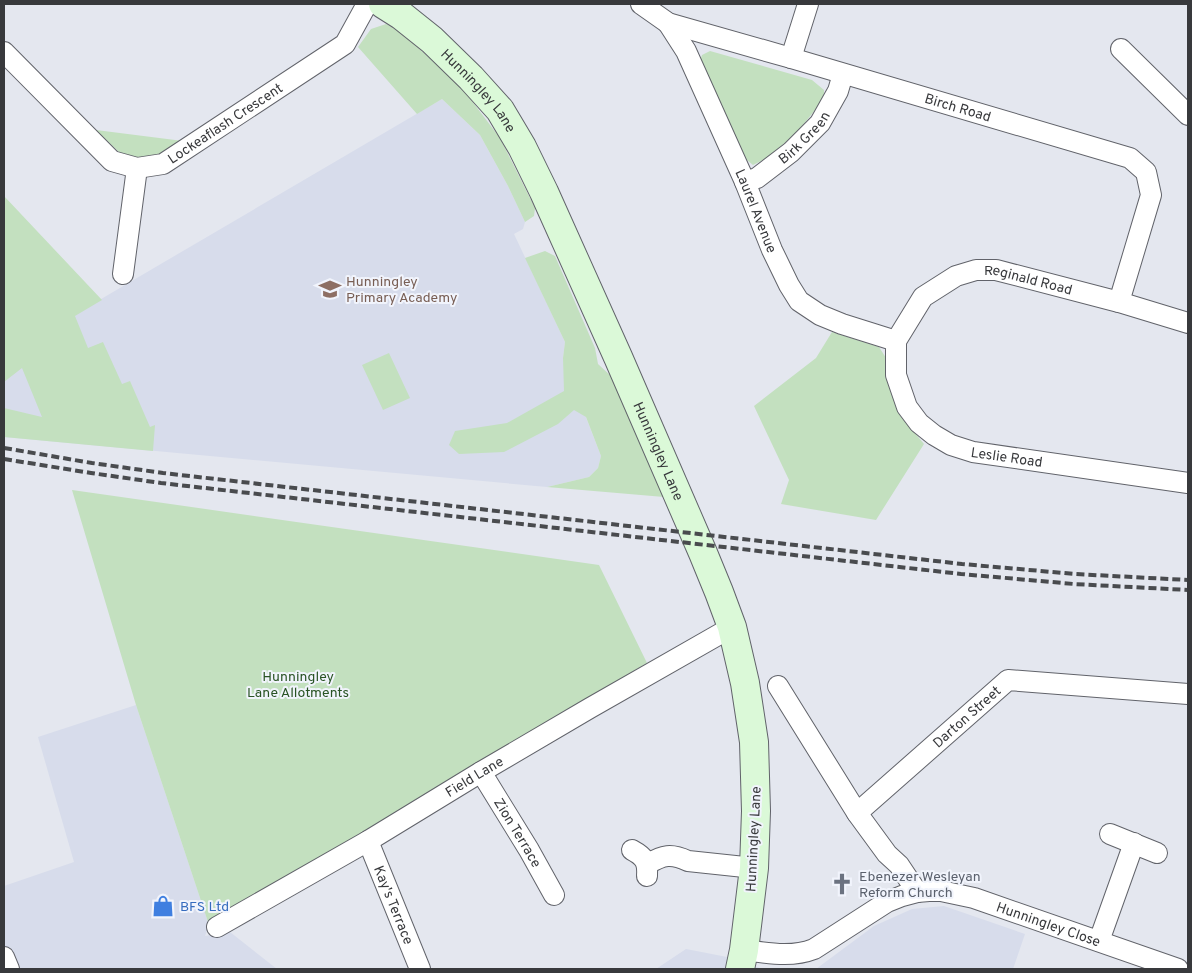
<svg xmlns="http://www.w3.org/2000/svg" width="1192" height="973" font-family="Overpass,sans-serif">
	<style>
		.built { fill: #d7dceb }
		.green { fill: #c3e0bf }
		.lines { fill: none; stroke-linecap: round; stroke-linejoin: round }
		.street-casing { stroke: #61636a; stroke-width: 22 }
		.secondary-casing { stroke: #61636a; stroke-width: 30 }
		.street { stroke: #fff; stroke-width: 20 }
		.secondary { stroke: #dbf9d8; stroke-width: 28 }
		.rail { stroke: #494b4e; stroke-width: 4; stroke-dasharray: 8 4; stroke-linecap: butt }
		.labels { text-anchor: middle; stroke-width: 4; stroke-linejoin: round; paint-order: stroke }
		.street-label { font-size: 14px; fill: #38393c; stroke: #f1f4fc }
		.education-label { font-size: 14px; fill: #785e54; stroke: #f1f4fc; text-anchor: start }
		.park-label { font-size: 14px; fill: #295324; stroke: #f1f4fc }
		.worship-label { font-size: 14px; fill: #5b616d; stroke: #f1f4fc; text-anchor: start }
		.shop-label { font-size: 14px; fill: #366cbe; stroke: #f1f4fc; text-anchor: start }
	</style>
	<rect width="100%" height="100%" fill="#e4e7ef"/>
	<path class="built" d="M 442,99 L 480,135 L 508,186 L 525,222 L 523,229 L 514,234 L 565,342 L 563,358 L 601,456 L 598,468 L 589,477 L 547,487 L 4,437 L 4,356 Z
		M 136,705 L 209,925 L 205,936 L 230,932 L 277,969 L 4,969 L 4,886 L 74,862 L 38,737 Z
		M 944,906 L 1025,934 L 1013,969 L 816,969 L 874,926 L 912,909 Z
		M 686,949 L 727,957 L 763,969 L 656,969 Z"/>
	<path class="green" d="M 386,24 L 399,30 L 462,88 L 500,138 L 535,208 L 534,216 L 525,222 L 508,186 L 480,135 L 442,99 L 417,114 L 358,47 L 371,29 Z
		M 710,51 L 812,80 L 824,90 L 824,99 L 798,131 L 769,157 L 753,165 L 742,156 L 700,61 L 702,55 Z
		M 96,130 L 183,141 L 159,157 L 139,160 L 123,156 Z
		M 4,196 L 102,300 L 75,316 L 88,348 L 103,342 L 122,384 L 130,381 L 150,427 L 155,425 L 153,451 L 4,437 L 4,408 L 42,417 L 22,368 L 4,382 Z
		M 545,251 L 555,256 L 595,348 L 598,364 L 611,376 L 664,497 L 547,487 L 589,477 L 598,468 L 601,456 L 586,417 L 574,410 L 558,424 L 504,452 L 459,454 L 449,445 L 455,431 L 507,423 L 564,391 L 563,358 L 565,342 L 525,258 Z
		M 832,332 L 879,347 L 888,361 L 891,393 L 904,420 L 924,444 L 876,520 L 781,504 L 789,480 L 754,406 L 816,358 Z
		M 389,353 L 410,398 L 383,410 L 362,365 Z
		M 72,490 L 599,565 L 647,663 L 209,925 L 136,705 Z"/>
	<g class="lines">
		<g class="street-casing">
			<g id="street">
				<path id="s1" d="M 641,4 L 668,23 L 791,58 L 1130,158 L 1146,172 L 1151,195 L 1119,302"/>
				<path id="s2" d="M 668,23 L 686,51 L 745,182 L 772,250 L 789,285 L 799,301 L 820,315 L 842,324 L 896,341"/>
				<path d="M 1121,49 L 1188,115"/>
				<path id="s3" d="M 4,52 L 112,161 L 137,168 L 163,164 L 345,44 L 367,4"/>
				<path d="M 791,58 L 808,4"/>
				<path id="s4" d="M 745,182 L 757,178 L 791,152 L 820,123 L 838,91 L 843,74"/>
				<path d="M 123,274 L 137,168"/>
				<path id="s5" d="M 896,341 L 896,375 L 907,407 L 919,423 L 934,435 L 951,445 L 973,452 L 1188,483"/>
				<path id="s6" d="M 896,341 L 923,297 L 956,276 L 976,270 L 996,270 L 1119,302 L 1188,323"/>
				<path d="M 778,686 L 857,813 L 887,854 L 899,865 L 917,892"/>
				<path id="s7" d="M 481,772 L 529,850 L 554,895"/>
				<path id="s8" d="M 857,813 L 1008,680 L 1188,694"/>
				<path d="M 1110,834 L 1157,853"/>
				<path id="s9" d="M 368,841 L 420,969"/>
				<path d="M 632,850 C 645,857 648,862 647,876"/>
				<path d="M 648,864 C 663,855 671,853 688,861 L 754,868"/>
				<path id="s10" d="M 217,927 L 368,841 L 481,772 L 590,708 L 732,627"/>
				<path d="M 1099,941 L 1134,843"/>
				<path id="s11" d="M 744,950 C 768,953 791,958 814,949 L 887,902 L 902,896 L 917,892 L 929,891 L 941,891 L 974,898 L 1178,969"/>
				<path d="M 4,957 L 9,969"/>
			</g>
		</g>
		<g class="secondary-casing">
			<g id="secondary">
				<path id="s12" d="M 383,4 L 402,16 L 432,40 L 471,78 L 500,110 L 522,147 L 544,192 L 618,357 L 703,553 L 719,592 L 732,627 L 745,683 L 754,742 L 756,811 L 754,868 L 744,950 L 740,969"/>
			</g>
		</g>
		<use href="#street" class="street"/>
		<use href="#secondary" class="secondary"/>
		<path class="rail" d="M 4,448 L 92,463 L 163,473 L 962,564 L 1075,574 L 1188,580
			M 4,459 L 91,473 L 161,483 L 961,574 L 1074,584 L 1188,590"/>
	</g>
	<defs>
		<g id="school-bare" transform="scale(1.725)"><path d="M0-5L7-2L0 1L-7-2ZM-4 1L0 2.5L4 1V4Q0 6-4 4Z" fill="#8d6e63" stroke="#f1f4fc" stroke-width="2.5" paint-order="stroke"/></g>
		<g id="church-bare" transform="scale(1.725)"><path d="M-1.2-6h2.4v3.5h3.3v2.4h-3.3V6h-2.4V-.1h-3.3v-2.4h3.3Z" fill="#6b7280" stroke="#f1f4fc" stroke-width="2.5" paint-order="stroke"/></g>
		<g id="shop-bare" transform="scale(1.725)"><path d="M-5-2.5h2.3a2.7 3.5 0 0 1 5.4 0H5L5.5 6h-11ZM-1.5-2.5h3a1.5 2.3 0 0 0-3 0Z" fill="#3f7fe0" stroke="#f1f4fc" stroke-width="2.5" paint-order="stroke"/></g>
	</defs>
	<g fill-rule="evenodd">
		<use href="#school-bare" x="330" y="289"/>
		<use href="#church-bare" x="842" y="884"/>
		<use href="#shop-bare" x="163" y="906"/>
	</g>
	<g class="labels">
		<g class="street-label">
			<text dy="5" stroke="none"><textPath href="#s12" startOffset="130">Hunningley Lane</textPath></text>
			<text dy="5" stroke="none"><textPath href="#s1" startOffset="335">Birch Road</textPath></text>
			<text dy="5" stroke="none"><textPath href="#s3" startOffset="280">Lockeaflash Crescent</textPath></text>
			<text dy="5" stroke="none"><textPath href="#s4" startOffset="75">Birk Green</textPath></text>
			<text dy="5" stroke="none"><textPath href="#s2" startOffset="208">Laurel Avenue</textPath></text>
			<text dy="5" stroke="none"><textPath href="#s6" startOffset="165">Reginald Road</textPath></text>
			<text dy="5" stroke="none"><textPath href="#s12" startOffset="535">Hunningley Lane</textPath></text>
			<text dy="5" stroke="none"><textPath href="#s5" startOffset="184">Leslie Road</textPath></text>
			<text dy="5" stroke="none"><textPath href="#s8" startOffset="146">Darton Street</textPath></text>
			<text dy="5" stroke="none"><textPath href="#s10" startOffset="298">Field Lane</textPath></text>
			<text dy="5" stroke="none"><textPath href="#s7" startOffset="71">Zion Terrace</textPath></text>
			<text transform="translate(753 839) rotate(-87)" y="5">Hunningley Lane</text>
			<text dy="5" stroke="none"><textPath href="#s9" startOffset="69">Kay's Terrace</textPath></text>
			<text dy="5" stroke="none"><textPath href="#s11" startOffset="326">Hunningley Close</textPath></text>
		</g>
		<g class="education-label">
			<text x="346" y="286">Hunningley<tspan x="346" dy="16">Primary Academy</tspan></text>
		</g>
		<g class="park-label">
			<text x="298" y="681">Hunningley<tspan x="298" dy="16">Lane Allotments</tspan></text>
		</g>
		<g class="worship-label">
			<text x="859" y="881">Ebenezer Wesleyan<tspan x="859" dy="16">Reform Church</tspan></text>
		</g>
		<g class="shop-label">
			<text x="180" y="911">BFS Ltd</text>
		</g>
	</g>
	<rect width="1192" height="973" fill="none" stroke="#38393c" stroke-width="10"/>
</svg>
